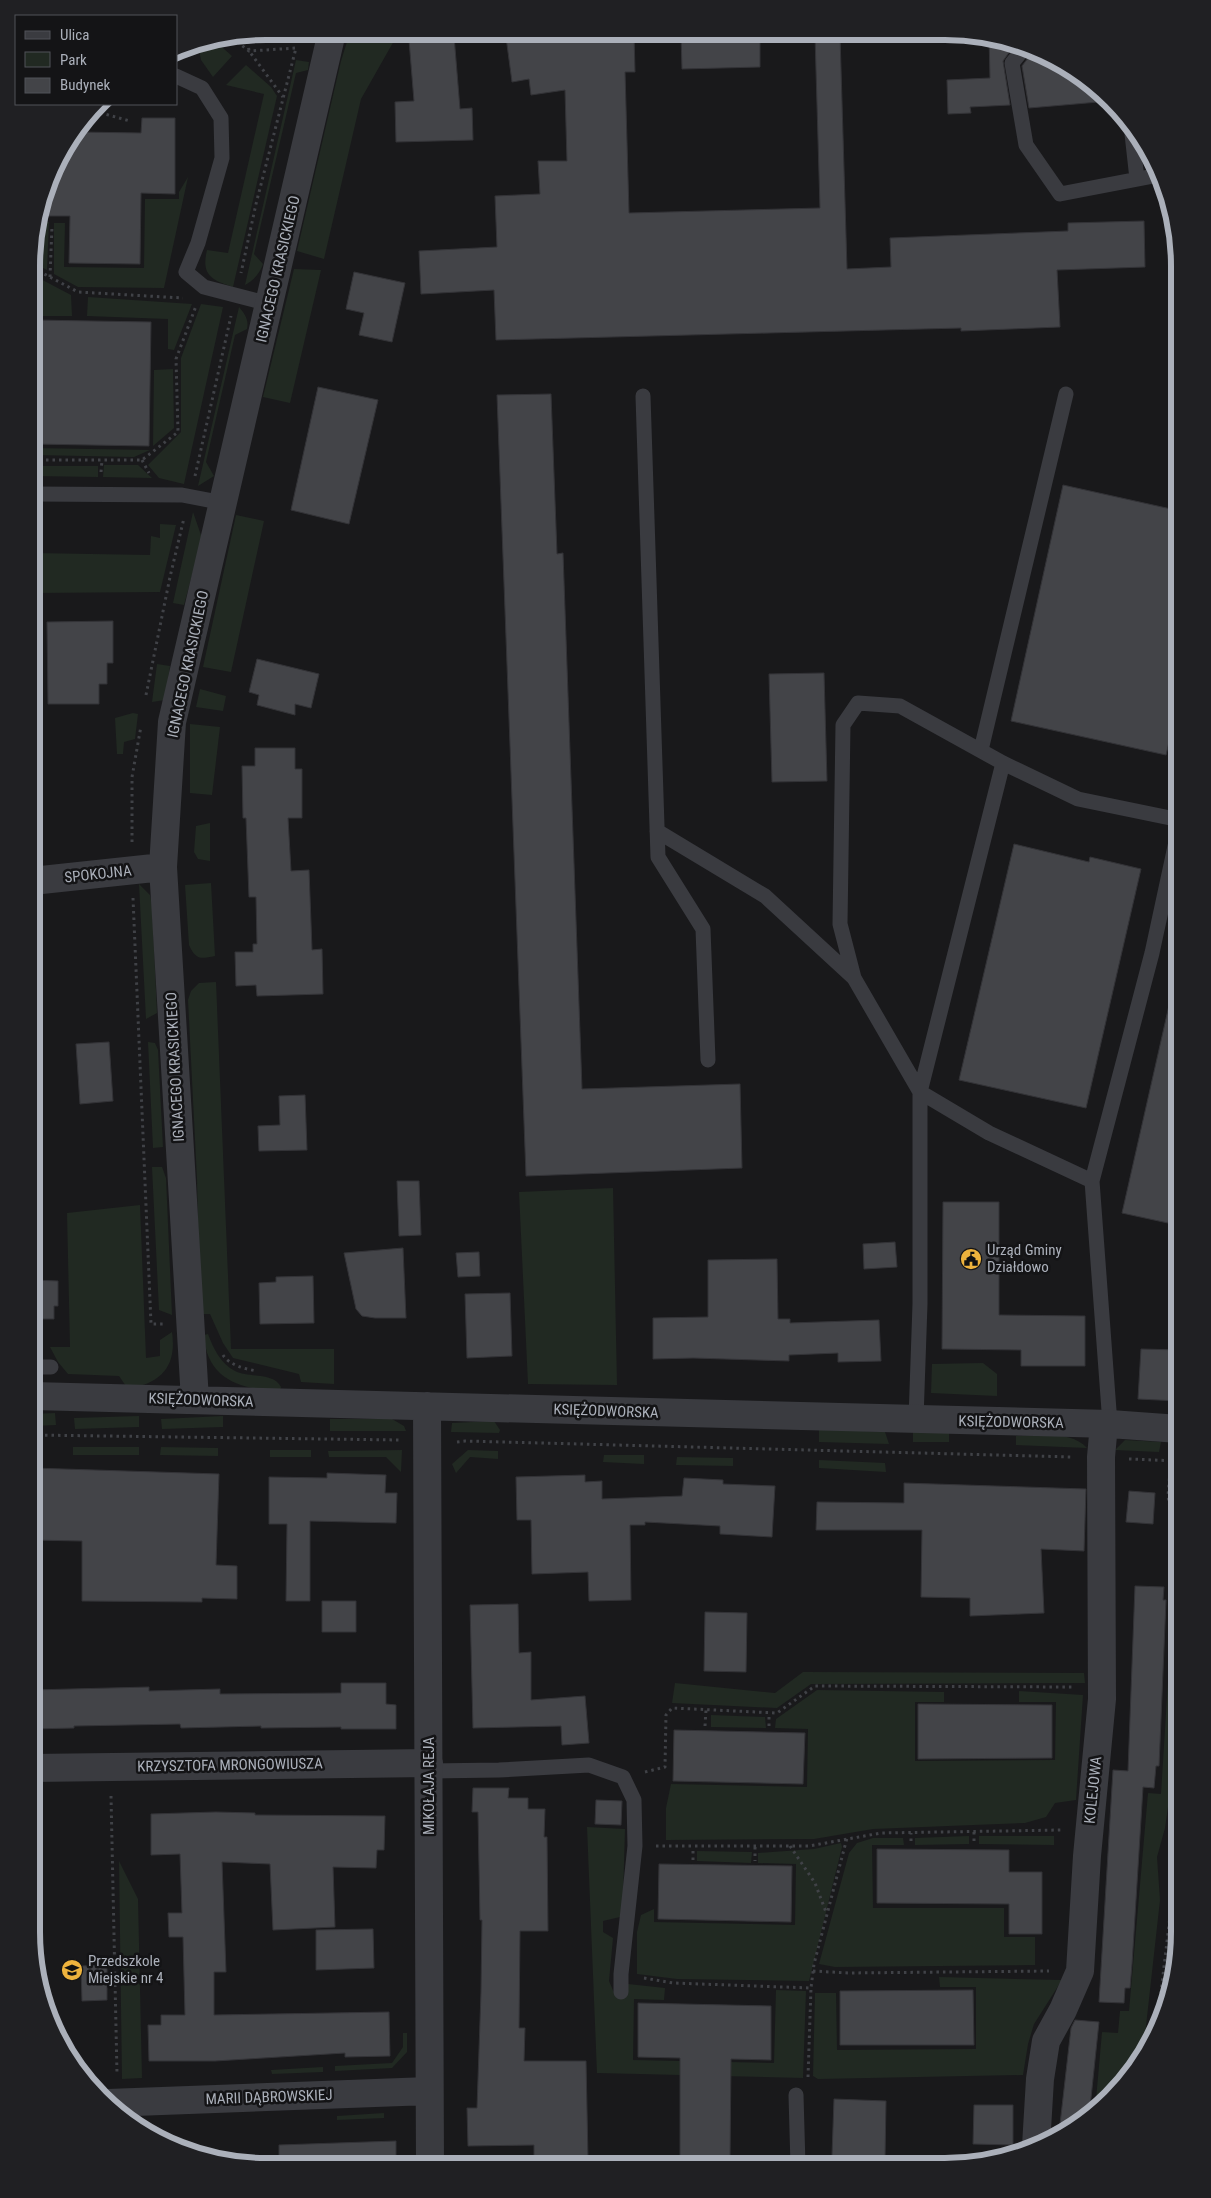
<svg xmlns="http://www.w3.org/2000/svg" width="1211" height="2198" font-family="'Roboto Condensed',sans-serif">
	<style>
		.green { fill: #212922 }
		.building { fill: #434448; stroke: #333337 }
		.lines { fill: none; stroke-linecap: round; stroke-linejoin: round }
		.path { stroke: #404247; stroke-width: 3; stroke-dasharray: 2.5 4; stroke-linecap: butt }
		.service { stroke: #3a3b40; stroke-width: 15 }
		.minor { stroke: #3a3b40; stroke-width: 28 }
		.labels { text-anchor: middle; stroke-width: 5; stroke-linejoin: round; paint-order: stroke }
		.street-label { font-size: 15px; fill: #abb0ba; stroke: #141416 }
		.poi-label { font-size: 15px; fill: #abb0ba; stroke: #141416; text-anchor: start }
		.rim { fill: none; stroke: #abb0ba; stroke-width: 6 }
	</style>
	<rect width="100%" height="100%" fill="#19191b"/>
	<path class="green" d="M 266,31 L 306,31 L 309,42 L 285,41 L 257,43 L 253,38 L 253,34 Z
		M 350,32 L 399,32 L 361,99 L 324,259 L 297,251 L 341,61 Z
		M 215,41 L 232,56 L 213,77 L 201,60 L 198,45 Z
		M 296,60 L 309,62 L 308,70 L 296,73 L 254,254 L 263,264 C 260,273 253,281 245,285 Z
		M 246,65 L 271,87 L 277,96 L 233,287 C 211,280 201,275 207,250 L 228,253 L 264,94 L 226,85 Z
		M 188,177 L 164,288 L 78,287 L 54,274 L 54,223 L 65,223 L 64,267 L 144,268 L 145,199 L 179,199 L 179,192 Z
		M 37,222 L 49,222 L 47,270 L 33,263 L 33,236 Z
		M 294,269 L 321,270 L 290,403 L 263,397 Z
		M 33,275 L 71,295 L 72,316 L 33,316 Z
		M 88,297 L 192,304 L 174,350 L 168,349 L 168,319 L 87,316 Z
		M 201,304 L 223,307 L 184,484 L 159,478 L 148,465 L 181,432 L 181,358 Z
		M 239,307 C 245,314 249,320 247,329 L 235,335 L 206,462 L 214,476 L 198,486 Z
		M 173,369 L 174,428 L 153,446 L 154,370 Z
		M 33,448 L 150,450 L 134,457 L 33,455 Z
		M 104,465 L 138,465 L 152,478 L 103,477 Z
		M 33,466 L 98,466 L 98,477 L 33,476 Z
		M 193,512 L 202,538 L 184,605 L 173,603 Z
		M 236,515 L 264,521 L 231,672 L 203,667 Z
		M 160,524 L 176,525 L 160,592 L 33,593 L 33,553 L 150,555 L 151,536 L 160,538 Z
		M 157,664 L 170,666 L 165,700 L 152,702 Z
		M 200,689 L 226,696 L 223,711 L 196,707 Z
		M 133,713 L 138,714 L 135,739 L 124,742 L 123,754 L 117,754 L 115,718 Z
		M 190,724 L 220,727 L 212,795 L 190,793 Z
		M 210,823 L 210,861 L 198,859 L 194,852 L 196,826 Z
		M 211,883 L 215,956 C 200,959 196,960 189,945 L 185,885 Z
		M 139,884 L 150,895 L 152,905 L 157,1013 L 146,1019 Z
		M 216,982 L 231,1349 L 334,1349 L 334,1384 L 301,1382 L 299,1374 L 233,1358 L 223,1343 L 210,1314 L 200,1314 L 197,1179 L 188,1000 L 191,991 L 199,983 Z
		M 148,1042 L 155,1043 L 158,1050 L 163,1147 L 153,1148 Z
		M 152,1167 L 162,1167 L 166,1178 L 172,1315 L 159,1310 Z
		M 613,1188 L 617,1385 L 528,1384 L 519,1192 Z
		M 140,1205 L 146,1358 L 160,1356 L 160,1340 L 172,1332 C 177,1367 161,1383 128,1389 L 119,1376 L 68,1374 L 58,1362 L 50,1347 L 70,1347 L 67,1213 Z
		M 208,1334 C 213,1348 221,1364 235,1371 C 248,1378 274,1372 281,1387 L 280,1390 C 242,1391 206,1379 204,1335 Z
		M 983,1363 L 997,1374 L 997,1396 L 931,1393 L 932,1364 Z
		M 55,1413 L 56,1425 L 32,1426 L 32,1414 Z
		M 139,1416 L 139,1427 L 75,1429 L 74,1418 Z
		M 223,1416 L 223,1427 L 162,1429 L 161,1419 Z
		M 330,1419 L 392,1419 L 404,1426 L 406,1431 L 330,1431 Z
		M 494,1421 L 500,1430 L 499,1433 L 451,1432 L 452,1423 Z
		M 819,1429 L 885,1432 L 889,1444 L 819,1442 Z
		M 913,1431 L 949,1431 L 949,1442 L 913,1442 Z
		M 1016,1436 C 1038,1436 1071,1430 1087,1448 L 1016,1445 Z
		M 1125,1440 L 1161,1442 L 1159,1452 L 1115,1450 Z
		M 73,1447 L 139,1447 L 139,1455 L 73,1455 Z
		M 161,1447 L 218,1448 L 218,1456 L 160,1455 Z
		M 270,1450 L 311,1450 L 311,1457 L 270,1457 Z
		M 402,1450 L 401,1472 L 386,1457 L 329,1457 L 328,1451 Z
		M 468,1450 L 498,1451 L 498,1459 L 470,1457 L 456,1473 L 452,1464 Z
		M 604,1455 L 644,1455 L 644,1464 L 603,1462 Z
		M 677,1457 L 733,1458 L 733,1466 L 676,1465 Z
		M 819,1460 L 885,1463 L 886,1472 L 819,1468 Z
		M 1174,1584 L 1179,1593 L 1179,1710 L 1174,1765 L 1165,1828 L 1157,1857 L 1160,1900 L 1143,2053 L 1131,2075 L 1095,2111 L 1102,2032 L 1118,2033 L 1120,2011 L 1129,2011 L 1148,1793 L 1161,1794 Z
		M 803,1672 L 1084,1673 L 1085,1683 L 811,1684 L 777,1708 L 672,1703 L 675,1683 L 775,1693 Z
		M 817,1690 L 944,1692 L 944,1702 L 915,1702 L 915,1761 L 1055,1760 L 1056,1702 L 1019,1702 L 1019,1691 L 1083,1695 L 1076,1800 L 1055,1803 L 1046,1817 L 1025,1823 L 873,1829 L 814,1839 L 666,1840 L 666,1808 L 671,1784 L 807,1787 L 808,1729 L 775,1728 L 776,1719 Z
		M 711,1715 L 765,1717 L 766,1728 L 711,1727 Z
		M 587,1827 L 625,1829 L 623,1898 L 620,1917 L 603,1921 L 603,1932 L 613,1938 L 609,1981 L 615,1995 L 628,1984 L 665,1988 L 664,2000 L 634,1999 L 633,2060 L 774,2063 L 776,1990 L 806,1991 L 803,2078 L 597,2073 Z
		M 969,1836 L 969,1844 L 915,1845 L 915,1838 Z
		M 979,1836 L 1054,1836 L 1054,1845 L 979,1844 Z
		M 873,1838 L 903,1838 L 904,1845 L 872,1845 L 873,1908 L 1004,1908 L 1004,1937 L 1035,1937 L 1035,1965 L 835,1967 L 819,1964 L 849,1853 L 857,1843 Z
		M 841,1843 L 842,1847 L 809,1981 L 677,1979 L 637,1974 L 637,1932 L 641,1915 L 654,1909 L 654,1922 L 795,1925 L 796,1864 L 758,1863 L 758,1853 L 814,1849 Z
		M 697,1851 L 752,1852 L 751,1863 L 697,1861 Z
		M 119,1861 L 138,1899 L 142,2078 L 122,2079 Z
		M 939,1977 L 1062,1980 L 1034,2024 L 1028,2044 L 1023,2075 L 818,2079 L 813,2076 L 815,1993 L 836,1993 L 837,2050 L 976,2049 L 976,1987 L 940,1987 Z
		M 403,2033 L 407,2033 L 407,2052 L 392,2068 L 335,2071 L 335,2066 L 392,2063 L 403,2047 Z
		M 323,2067 L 323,2072 L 272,2074 L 271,2070 Z
		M 384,2113 L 384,2118 L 337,2120 L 337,2116 Z"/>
	<path class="building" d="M 540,33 L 634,34 L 635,72 L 625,72 L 629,213 L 820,208 L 815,35 L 840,35 L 847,269 L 891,267 L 890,238 L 1068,231 L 1068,223 L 1144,221 L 1145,267 L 1057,270 L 1060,327 L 961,331 L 961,328 L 496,340 L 494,290 L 421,294 L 419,251 L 497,247 L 495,196 L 540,194 L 538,161 L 567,161 L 565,90 L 531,95 L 529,79 L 512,82 L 506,37 Z
		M 681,34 L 760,34 L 760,67 L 682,69 Z
		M 454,36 L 460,109 L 472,108 L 473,140 L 396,142 L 395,102 L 414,101 L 409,40 Z
		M 989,36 L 1015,44 L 1003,61 L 1010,105 L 970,107 L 971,113 L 948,114 L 947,80 L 990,78 Z
		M 1034,50 L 1048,55 L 1100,89 L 1110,101 L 1029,108 L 1022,66 Z
		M 142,118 L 175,118 L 175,194 L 141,193 L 140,264 L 69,263 L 70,216 L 39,216 L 56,162 L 79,132 L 141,133 Z
		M 354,272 L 405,283 L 392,342 L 359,335 L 364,313 L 346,309 Z
		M 33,320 L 151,322 L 149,446 L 33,444 Z
		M 318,387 L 378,400 L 349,524 L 291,510 Z
		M 551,394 L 557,554 L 563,553 L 582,1089 L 740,1084 L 742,1168 L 526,1176 L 497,395 Z
		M 1063,485 L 1180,511 L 1180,694 L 1166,755 L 1011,721 Z
		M 113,621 L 113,663 L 107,663 L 107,684 L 99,684 L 99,704 L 48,704 L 47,622 Z
		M 257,659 L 319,674 L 311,708 L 295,704 L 295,715 L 257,705 L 259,695 L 249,692 Z
		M 824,673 L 827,781 L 772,782 L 769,674 Z
		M 255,748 L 295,748 L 295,769 L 302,769 L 302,818 L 288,818 L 291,871 L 309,870 L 312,950 L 322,949 L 323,994 L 257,996 L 256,985 L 236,986 L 235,952 L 253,952 L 253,944 L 257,944 L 256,897 L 249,897 L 246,818 L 243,818 L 242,766 L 255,766 Z
		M 1014,844 L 1089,862 L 1090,857 L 1141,869 L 1086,1108 L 959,1080 Z
		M 1170,1001 L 1180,1002 L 1179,1172 L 1168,1223 L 1122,1213 Z
		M 109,1042 L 113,1101 L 80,1104 L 76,1044 Z
		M 305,1095 L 307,1150 L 259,1151 L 258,1126 L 280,1125 L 279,1096 Z
		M 397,1181 L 419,1181 L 421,1235 L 399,1236 Z
		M 943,1202 L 999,1202 L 999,1315 L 1085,1316 L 1085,1366 L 1021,1366 L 1021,1350 L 942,1349 Z
		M 895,1242 L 897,1267 L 864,1269 L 863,1244 Z
		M 403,1248 L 406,1318 L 375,1318 L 362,1316 L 356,1309 L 344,1253 Z
		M 479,1252 L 480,1276 L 458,1277 L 456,1253 Z
		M 777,1259 L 778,1319 L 790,1319 L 790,1323 L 879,1320 L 881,1361 L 838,1362 L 838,1353 L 789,1355 L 789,1361 L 693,1358 L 653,1359 L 653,1318 L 708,1317 L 708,1260 Z
		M 313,1276 L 314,1323 L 260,1324 L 259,1283 L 276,1282 L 276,1277 Z
		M 32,1280 L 58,1281 L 58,1306 L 54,1306 L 54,1319 L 32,1319 Z
		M 510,1293 L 512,1356 L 467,1358 L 465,1294 Z
		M 1141,1349 L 1179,1350 L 1179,1401 L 1138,1399 Z
		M 32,1468 L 219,1474 L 216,1565 L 237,1566 L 237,1599 L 202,1598 L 202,1602 L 82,1601 L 82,1541 L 32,1540 Z
		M 327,1473 L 386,1475 L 385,1493 L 397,1493 L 396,1523 L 310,1521 L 310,1601 L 286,1601 L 287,1524 L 269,1524 L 269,1477 L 327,1478 Z
		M 585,1475 L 585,1482 L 602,1481 L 602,1499 L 682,1496 L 684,1478 L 723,1480 L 723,1484 L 775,1486 L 772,1537 L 720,1534 L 720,1526 L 645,1522 L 645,1525 L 630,1525 L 631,1600 L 589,1601 L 588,1572 L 532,1574 L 531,1520 L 517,1520 L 516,1477 Z
		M 904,1483 L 1086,1489 L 1084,1551 L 1041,1549 L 1044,1613 L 970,1616 L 970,1598 L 921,1597 L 922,1530 L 816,1530 L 817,1502 L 904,1503 Z
		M 1129,1491 L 1155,1493 L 1153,1524 L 1126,1522 Z
		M 1135,1586 L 1164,1587 L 1163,1600 L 1166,1600 L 1159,1766 L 1156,1766 L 1154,1788 L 1143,1787 L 1132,1964 L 1130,1988 L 1125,1988 L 1124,2003 L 1099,2002 L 1113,1770 L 1128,1771 Z
		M 322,1601 L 356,1601 L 356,1632 L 322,1632 Z
		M 518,1604 L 519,1653 L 531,1652 L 531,1700 L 585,1696 L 589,1743 L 562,1745 L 561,1726 L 473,1728 L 470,1605 Z
		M 705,1612 L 747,1613 L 746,1672 L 704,1671 Z
		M 341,1683 L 386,1683 L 386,1704 L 396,1705 L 396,1729 L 341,1729 L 341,1727 L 261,1728 L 261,1726 L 181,1728 L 180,1724 L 74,1726 L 74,1728 L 31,1729 L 32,1690 L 149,1687 L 149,1691 L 220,1689 L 220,1694 L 341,1693 Z
		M 918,1704 L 1052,1705 L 1052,1758 L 918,1759 Z
		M 674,1730 L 805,1733 L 803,1784 L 673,1781 Z
		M 473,1788 L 509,1788 L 508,1798 L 528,1798 L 528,1809 L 545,1809 L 544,1837 L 547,1837 L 548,1931 L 520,1931 L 519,2028 L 525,2028 L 524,2061 L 586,2061 L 588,2160 L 534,2161 L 534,2145 L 468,2146 L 467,2108 L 477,2108 L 481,1992 L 482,1920 L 480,1920 L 478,1812 L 472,1812 Z
		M 596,1800 L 622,1801 L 621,1825 L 595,1824 Z
		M 216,1812 L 255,1813 L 255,1815 L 385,1816 L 384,1850 L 377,1850 L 376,1868 L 333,1867 L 335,1927 L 273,1930 L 270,1864 L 222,1862 L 226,1972 L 214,1972 L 214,2015 L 389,2012 L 390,2056 L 345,2057 L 345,2053 L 215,2061 L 149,2061 L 148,2025 L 161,2025 L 161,2015 L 185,2015 L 183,1937 L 169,1937 L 168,1913 L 182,1913 L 180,1854 L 151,1855 L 151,1814 Z
		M 877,1849 L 1009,1850 L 1009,1872 L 1042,1872 L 1042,1934 L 1009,1934 L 1009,1904 L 877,1903 Z
		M 659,1864 L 792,1866 L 791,1922 L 658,1919 Z
		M 373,1929 L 374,1968 L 316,1970 L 316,1930 Z
		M 107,1965 L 107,2000 L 82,2001 L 81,1966 Z
		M 973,1990 L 974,2045 L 840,2045 L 840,1991 Z
		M 638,2003 L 771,2006 L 771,2060 L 731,2059 L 730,2158 L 680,2157 L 680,2058 L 638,2057 Z
		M 1075,2020 L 1099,2022 L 1089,2117 L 1059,2133 L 1071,2028 Z
		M 834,2099 L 886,2101 L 885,2157 L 832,2156 Z
		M 974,2105 L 1013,2105 L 1013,2145 L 973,2144 Z
		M 396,2141 L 396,2165 L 279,2165 L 279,2145 Z"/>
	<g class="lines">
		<path class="path" d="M 247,35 L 249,51 L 283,97
			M 232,38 L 249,51 L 296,48 L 256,204 L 241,273
			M 94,111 L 130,121
			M 33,268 L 78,292 L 183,298
			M 50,277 L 52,226
			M 33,460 L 142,460 L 178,432 L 176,359 L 196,306
			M 142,460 L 149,473
			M 101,472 L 102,460
			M 195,476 L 231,316
			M 146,695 L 170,577 L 184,518
			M 132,842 L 132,777 L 141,726
			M 133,898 L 151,1324 L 163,1324
			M 223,1355 C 229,1365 245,1369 257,1371
			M 32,1435 L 399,1440
			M 457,1442 L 465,1441 L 1072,1457
			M 1129,1459 L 1179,1461
			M 1171,1459 L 1168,1496 L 1179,1562
			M 705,1726 L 706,1710
			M 769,1726 L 769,1713
			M 645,1772 L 665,1767 L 666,1715 L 672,1708 L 777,1713 L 815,1686 L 1073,1687
			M 111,1796 L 117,2074
			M 911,1841 L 911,1833
			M 974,1841 L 974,1832
			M 656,1846 L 809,1846 L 881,1833 L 1061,1830
			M 790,1846 L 815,1883 L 826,1912
			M 755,1847 L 755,1861
			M 693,1860 L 693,1847
			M 813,1971 L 848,1973 L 1049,1971
			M 644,1978 L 673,1983 L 811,1988 L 814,1964 L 847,1838
			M 1157,2026 L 1179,1840
			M 808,2077 L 811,1988"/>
		<path class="service" d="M 1025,47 L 1012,63 L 1026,145 L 1060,194 L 1159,175
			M 176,76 L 202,88 L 221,118 L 222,158 L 198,243 L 186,272 L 204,287 L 270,304
			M 1131,125 L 1137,179
			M 643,396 L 658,857 L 703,929 L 708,1060
			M 33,494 L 182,495 L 224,503
			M 981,750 L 1066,394
			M 657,831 L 765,896 L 854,978 L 920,1092 L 989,1133 L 1092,1181
			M 854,978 L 840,924 L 843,725 L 858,703 L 900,706 L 1003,763 L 1078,799 L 1180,820
			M 32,1367 L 51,1367
			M 916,1419 L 920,1304 L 920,1092 L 1003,763
			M 1110,1424 L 1092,1181 L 1152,953 L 1180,823
			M 430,1771 L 499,1770 L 589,1765 L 623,1777 L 634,1800 L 635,1846 L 621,1974 L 621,1992
			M 796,2095 L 798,2166"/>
		<path class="minor" d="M 32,881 L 163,867
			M 32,1396 L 1110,1424 L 1179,1429
			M 195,1400 L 163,867 L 172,722 L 332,32
			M 427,1406 L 430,2165
			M 31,1768 L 429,1763
			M 108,2103 L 429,2091
			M 1036,2146 L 1040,2079 L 1046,2041 L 1063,2010 L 1080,1971 L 1087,1856 L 1102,1699 L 1101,1457 L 1104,1424"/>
	</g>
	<defs>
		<g id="civic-disc" transform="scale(1.125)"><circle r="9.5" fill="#eeb33d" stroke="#141416"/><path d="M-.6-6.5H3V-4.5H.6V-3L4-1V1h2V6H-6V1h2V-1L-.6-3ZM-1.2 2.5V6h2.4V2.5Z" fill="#111"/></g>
		<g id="school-disc" transform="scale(1.125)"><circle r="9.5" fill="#eeb33d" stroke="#141416"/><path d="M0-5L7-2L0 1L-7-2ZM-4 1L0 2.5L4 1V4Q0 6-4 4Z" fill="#111"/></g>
	</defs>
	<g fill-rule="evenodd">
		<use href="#civic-disc" x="971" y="1259"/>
		<use href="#school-disc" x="72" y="1970"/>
	</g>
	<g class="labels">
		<g class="street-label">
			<text transform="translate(278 269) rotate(-77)" y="5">IGNACEGO KRASICKIEGO</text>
			<text transform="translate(188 664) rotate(-78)" y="5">IGNACEGO KRASICKIEGO</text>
			<text transform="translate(98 874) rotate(-6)" y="5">SPOKOJNA</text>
			<text transform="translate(175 1067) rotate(-93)" y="5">IGNACEGO KRASICKIEGO</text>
			<text transform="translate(201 1400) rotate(2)" y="5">KSIĘŻODWORSKA</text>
			<text transform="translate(606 1411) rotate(2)" y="5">KSIĘŻODWORSKA</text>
			<text transform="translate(1011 1422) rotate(1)" y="5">KSIĘŻODWORSKA</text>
			<text transform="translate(230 1765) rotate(-1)" y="5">KRZYSZTOFA MRONGOWIUSZA</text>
			<text transform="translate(429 1786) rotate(-90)" y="5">MIKOŁAJA REJA</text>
			<text transform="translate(1093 1790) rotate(-84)" y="5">KOLEJOWA</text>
			<text transform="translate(269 2097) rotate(-2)" y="5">MARII DĄBROWSKIEJ</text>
		</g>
		<g class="poi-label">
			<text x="987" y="1255">Urząd Gminy<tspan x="987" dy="17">Działdowo</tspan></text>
			<text x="88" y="1966">Przedszkole<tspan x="88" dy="17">Miejskie nr 4</tspan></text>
		</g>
	</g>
	<path d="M0 0H1211V2198H0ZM266 40H945A226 226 0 0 1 1171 266V1932A226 226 0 0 1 945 2158H266A226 226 0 0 1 40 1932V266A226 226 0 0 1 266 40Z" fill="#202023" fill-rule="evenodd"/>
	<path class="rim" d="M266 40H945A226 226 0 0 1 1171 266V1932A226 226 0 0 1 945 2158H266A226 226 0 0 1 40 1932V266A226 226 0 0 1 266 40Z"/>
	<rect x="15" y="15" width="162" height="90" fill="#141416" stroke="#505258"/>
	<rect x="25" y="31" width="25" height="8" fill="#3a3b40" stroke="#505258"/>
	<text x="60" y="40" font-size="15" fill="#abb0ba">Ulica</text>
	<rect x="25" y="52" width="25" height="15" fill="#212922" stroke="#505258"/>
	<text x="60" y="65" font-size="15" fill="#abb0ba">Park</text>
	<rect x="25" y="78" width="25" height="15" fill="#434448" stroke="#505258"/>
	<text x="60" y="90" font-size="15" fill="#abb0ba">Budynek</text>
</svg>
